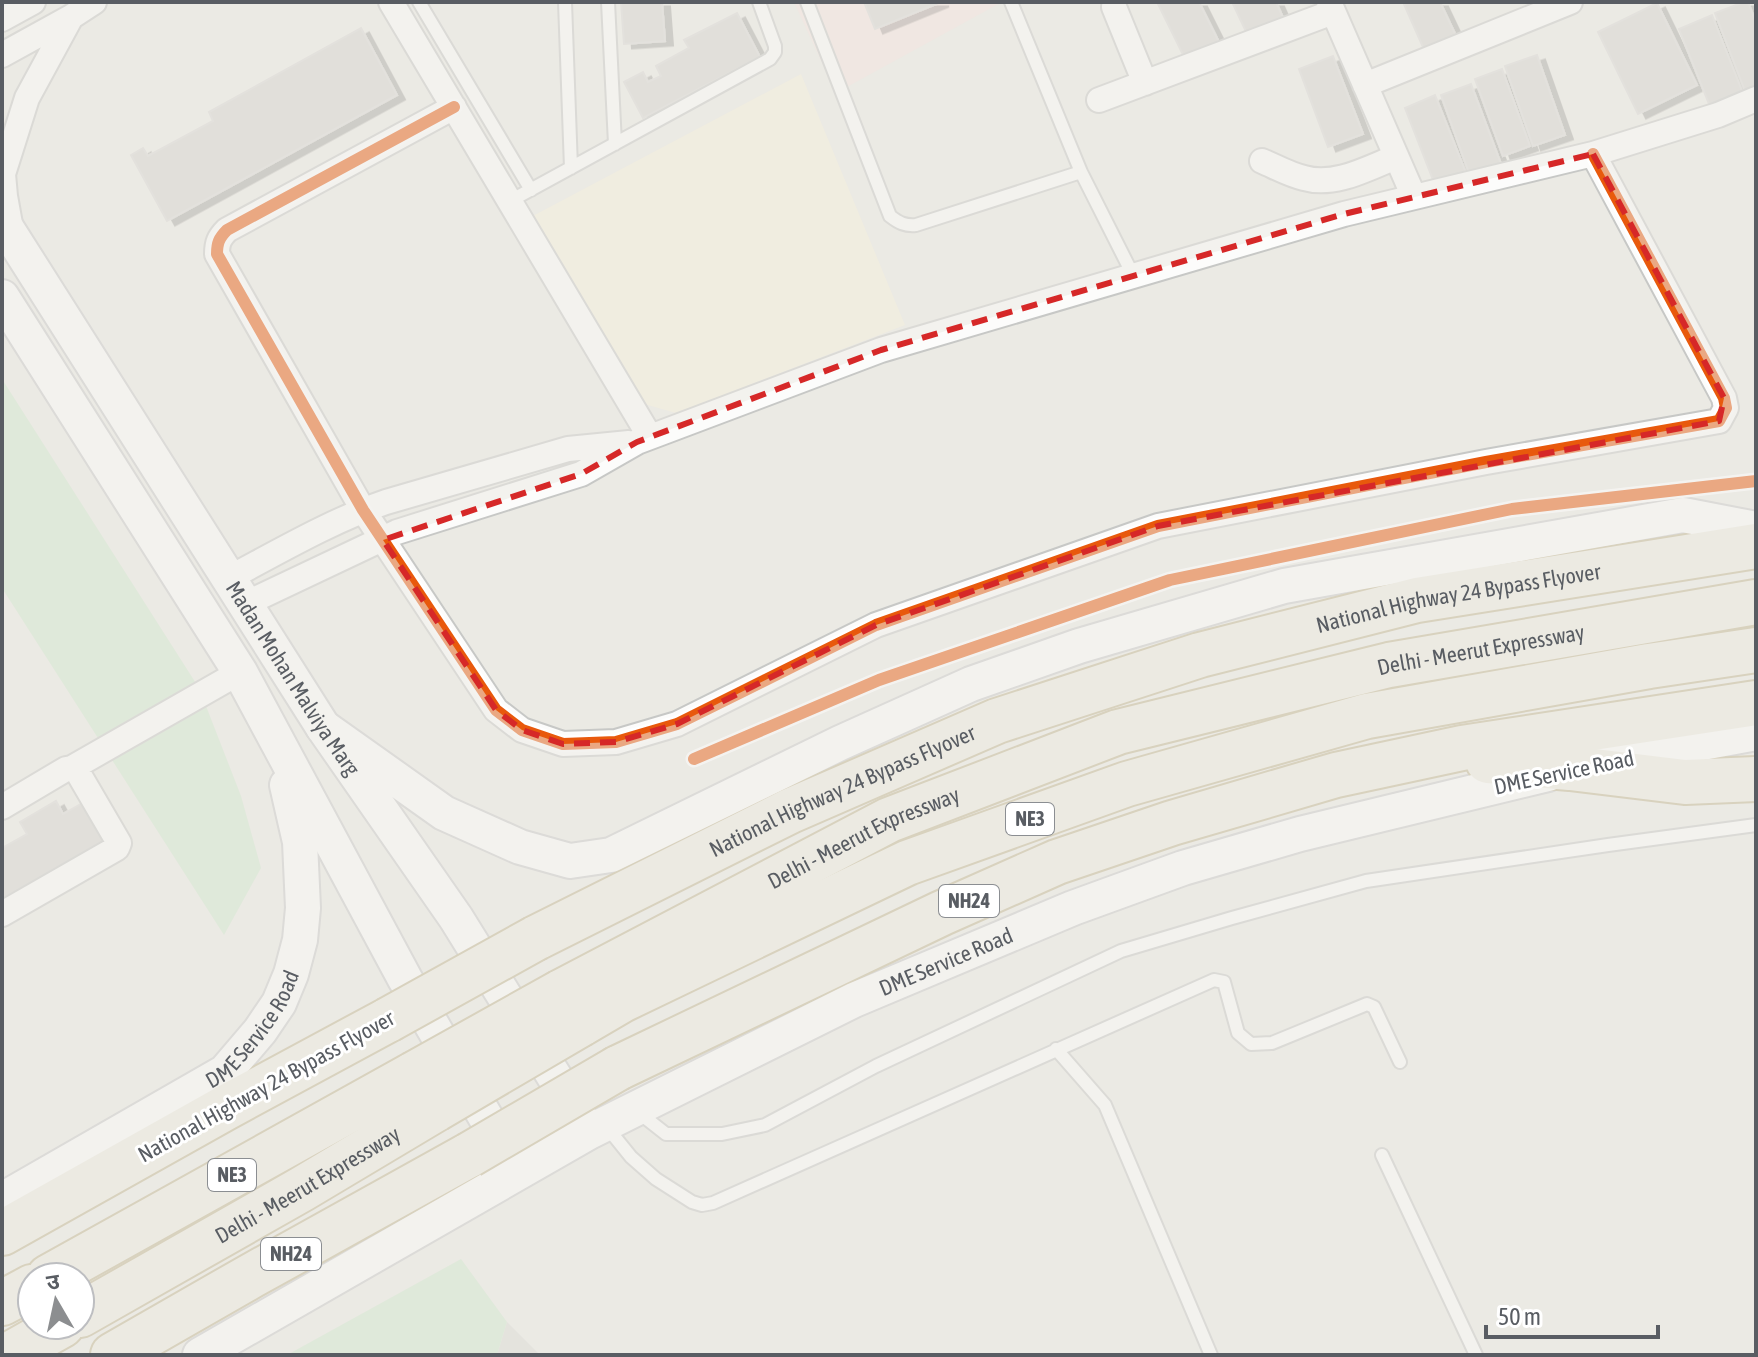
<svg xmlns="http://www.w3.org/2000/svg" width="1758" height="1357" font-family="'Asap Condensed','Noto Sans Devanagari',sans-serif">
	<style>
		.commercial { fill: #f6f1db }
		.industrial { fill: #dcdbd5 }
		.medical { fill: #f5e4df }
		.green { fill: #d1e8cf }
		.building { fill: #d4d3cf; stroke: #dad8d4; stroke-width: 2; filter: url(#shadow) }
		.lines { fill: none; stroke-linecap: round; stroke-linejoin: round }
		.lane-casing { stroke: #c7c8c6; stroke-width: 16 }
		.street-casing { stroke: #c7c8c6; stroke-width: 28 }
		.secondary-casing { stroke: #c9c9c9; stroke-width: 38 }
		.highway-casing { stroke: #c2b591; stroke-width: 48 }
		.lane { stroke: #fcfcfb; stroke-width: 12 }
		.street { stroke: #fcfcfb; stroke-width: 24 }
		.secondary { stroke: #fcfcfb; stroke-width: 34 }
		.highway { stroke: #eeece0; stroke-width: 44 }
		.highway-bridge-casing { stroke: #c2b591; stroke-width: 48; stroke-linecap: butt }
		.highway-bridge { stroke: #eeece0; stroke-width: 44 }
		.cycleway-casing { stroke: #fff; stroke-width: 17 }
		.cycleway { stroke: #e8590c; stroke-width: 12 }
		.marked { fill: none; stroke: #d62828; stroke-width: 6; stroke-dasharray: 16 10; stroke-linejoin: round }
		.labels { text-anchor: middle; stroke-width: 6; stroke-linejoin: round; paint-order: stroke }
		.shield { fill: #fff; stroke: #8b8e92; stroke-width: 2 }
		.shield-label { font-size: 20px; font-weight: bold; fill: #595d63 }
		.street-label { font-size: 22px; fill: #595d63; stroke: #fff }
	</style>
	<defs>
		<filter id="shadow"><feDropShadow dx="8" dy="4.5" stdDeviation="0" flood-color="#0004"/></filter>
	</defs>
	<rect width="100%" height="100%" fill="#ebeae4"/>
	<path class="commercial" d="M 801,74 L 905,325 L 676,413 L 644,404 L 529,218 Z"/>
	<path class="industrial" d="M 507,1322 L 540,1355 L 497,1355 Z"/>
	<path class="medical" d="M 794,2 L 1002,2 L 836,93 Z"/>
	<path class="green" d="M 2,379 L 199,688 L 241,796 L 261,868 L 224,935 L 2,588 Z
		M 461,1259 L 507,1322 L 497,1355 L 287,1355 Z"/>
	<path class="building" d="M 621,2 L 662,2 L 665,41 L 624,44 Z
		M 864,2 L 941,2 L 875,29 Z
		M 1157,2 L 1199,2 L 1221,46 L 1187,63 Z
		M 1232,2 L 1276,2 L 1285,22 L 1249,38 Z
		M 1403,2 L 1440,2 L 1458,40 L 1426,54 Z
		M 1744,2 L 1748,2 L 1756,23 L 1756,96 L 1748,99 L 1715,13 Z
		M 1657,3 L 1697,85 L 1638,114 L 1598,32 Z
		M 737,13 L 760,57 L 643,118 L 624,82 L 643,72 L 648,82 L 661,76 L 656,66 L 689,48 L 684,40 Z
		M 1712,15 L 1746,101 L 1713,114 L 1679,29 Z
		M 361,28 L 397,95 L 167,221 L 131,155 L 143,148 L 148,156 L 213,121 L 209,112 Z
		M 1537,55 L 1565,135 L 1533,146 L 1505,66 Z
		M 1333,56 L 1363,134 L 1328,147 L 1299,69 Z
		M 1502,69 L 1530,146 L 1503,156 L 1475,79 Z
		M 1471,84 L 1501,164 L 1470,176 L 1441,95 Z
		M 1435,95 L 1466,173 L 1435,185 L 1405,108 Z
		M 56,801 L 63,814 L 86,801 L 112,846 L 2,908 L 2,848 L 27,834 L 20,822 Z"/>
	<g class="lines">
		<g class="lane-casing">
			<path id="lane" d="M 419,2 L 531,190
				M 565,2 L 571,168
				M 608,2 L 615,144
				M 807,2 L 890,216 C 899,223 905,226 916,225 L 1081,172
				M 1011,2 L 1081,172 L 1133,275
				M 510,201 L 770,59 L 775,52 L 775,46 L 759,2
				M 1056,1049 L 1105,1105 L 1211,1355
				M 638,1112 L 666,1134 L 722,1134 L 765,1125 L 876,1066 L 1121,951 L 1232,918 L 1366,881 L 1608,845 L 1756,825
				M 606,1126 L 631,1157 L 656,1179 L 692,1202 L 702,1205 L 713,1203 L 1214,980 L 1224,982 L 1238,1033 L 1251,1044 L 1272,1043 L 1367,1004 L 1374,1007 L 1400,1062
				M 1382,1155 L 1476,1355"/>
		</g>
		<g class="street-casing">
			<path id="street" d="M 391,2 L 650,437
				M 1329,2 L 1414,197
				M 1114,7 L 1145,83
				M 2,19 L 33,2
				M 2,55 L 71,17 L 94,2
				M 1365,85 L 1570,2
				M 1099,100 L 1333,12
				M 454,107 L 227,230 C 219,238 217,243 217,254 L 363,510 L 496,710 L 522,730 L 563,744 L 616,742 L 677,724 L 876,625 L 1158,526 L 1486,462 L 1719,421 L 1726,408 L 1724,398 L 1593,154
				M 1262,161 C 1276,167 1290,175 1304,178 C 1335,187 1368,168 1396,157
				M 12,235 L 5,196 L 3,174 L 27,98 L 71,17
				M 229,578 C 280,551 331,521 386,502 L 568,449 L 629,443
				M 245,604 L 397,532 L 581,474 L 637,442 L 881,350 L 1344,214 L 1593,154 L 1718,115 L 1756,99
				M 72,768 L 240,672
				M 2,807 L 66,769 L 72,768 L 77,771 L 119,843 L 117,848 L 2,914"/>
		</g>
		<g class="secondary-casing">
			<g id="secondary">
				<path id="s1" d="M 2,221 L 323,727 L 456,918 L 580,1118"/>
				<path d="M 2,297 L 240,672 L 405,979 L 510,1159"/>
				<path d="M 323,727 L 444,813 L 520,847 L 570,861 L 611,855 L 840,743 L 971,684 L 1079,646 L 1284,586 L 1683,515 L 1756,529"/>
				<path d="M 1595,763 L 1756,733"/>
				<path id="s2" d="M 2,1200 L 225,1072 L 260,1031 L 279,1003 L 291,974 L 300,940 L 303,908 L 300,842 L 287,785"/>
				<path id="s3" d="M 200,1355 L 589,1132 L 854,1000 L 1073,908 L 1183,868 L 1300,834 L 1548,774"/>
			</g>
		</g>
		<g class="highway-casing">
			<g id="highway">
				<path d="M 1488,761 L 1570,768 L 1685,782 L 1756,779"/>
				<path id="s4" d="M 536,938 L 790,811 L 997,721 L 1200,655 L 1417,600 L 1756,546"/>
				<path id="s5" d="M 561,992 L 889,820 L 1118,732 L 1389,665 L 1756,602"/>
				<path d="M 581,1024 L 622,1000 L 907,863 L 1127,784 L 1367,716 L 1649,666 L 1756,650"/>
				<path d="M 618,1068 L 942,913 L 1057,862 L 1172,823 L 1336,775 L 1462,748 L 1756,703"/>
				<path d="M 2,1233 L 225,1108 L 388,1020"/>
				<path d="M 49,1277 L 414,1074"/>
				<path d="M 2,1303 L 32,1287"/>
				<path id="s6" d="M 80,1315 L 302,1189 L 436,1109"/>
				<path d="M 9,1355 L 62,1325"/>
				<path d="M 113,1355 L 251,1276 L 469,1155"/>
			</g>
		</g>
		<use href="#lane" class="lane"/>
		<use href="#street" class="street"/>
		<use href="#secondary" class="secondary"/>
		<use href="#highway" class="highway"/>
		<g class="highway-bridge-casing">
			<path id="highway-bridge" d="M 388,1020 L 536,938
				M 414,1074 L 561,992
				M 436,1109 L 581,1024
				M 469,1155 L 618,1068"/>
		</g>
		<use href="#highway-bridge" class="highway-bridge"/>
		<g class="cycleway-casing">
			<path id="cycleway" d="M 454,107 L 227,230 C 219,238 217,243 217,254 L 363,510 L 496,710 L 522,730 L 563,744 L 616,742 L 677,724 L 876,625 L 1158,526 L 1486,462 L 1719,421 L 1726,408 L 1724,398 L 1593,154
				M 694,759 L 879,680 L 1170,580 L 1512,509 L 1756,481"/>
		</g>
		<use href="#cycleway" class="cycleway"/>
	</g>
	<path d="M0 0H1758V1357H0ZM 1593,154 L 1724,398 L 1719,421 L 1158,526 L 876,625 L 677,724 L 616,742 L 563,744 L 522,730 L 496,710 L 383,540 L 581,474 L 637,442 L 881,350 L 1344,214 Z" fill="#ebeae4" fill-opacity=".55" fill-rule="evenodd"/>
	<path class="marked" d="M 1593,154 L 1724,398 L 1719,421 L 1158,526 L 876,625 L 677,724 L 616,742 L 563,744 L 522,730 L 496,710 L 383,540 L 581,474 L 637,442 L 881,350 L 1344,214 Z"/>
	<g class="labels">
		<g class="shield">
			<rect x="1006" y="803" width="48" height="32" rx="6"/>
			<rect x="939" y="885" width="60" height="32" rx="6"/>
			<rect x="208" y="1159" width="48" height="32" rx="6"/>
			<rect x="261" y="1238" width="60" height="32" rx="6"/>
		</g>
		<g class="shield-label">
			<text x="1030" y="826">NE3</text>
			<text x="969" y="908">NH24</text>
			<text x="232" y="1182">NE3</text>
			<text x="291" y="1261">NH24</text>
		</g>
		<g class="street-label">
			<text dy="8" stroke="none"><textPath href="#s4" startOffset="988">National Highway 24 Bypass Flyover</textPath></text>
			<text dy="8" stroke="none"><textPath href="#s5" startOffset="988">Delhi - Meerut Expressway</textPath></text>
			<text dy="8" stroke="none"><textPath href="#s1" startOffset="542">Madan Mohan Malviya Marg</textPath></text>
			<text transform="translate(1564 772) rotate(-12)" y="8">DME Service Road</text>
			<text dy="8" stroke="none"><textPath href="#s4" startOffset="340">National Highway 24 Bypass Flyover</textPath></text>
			<text dy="8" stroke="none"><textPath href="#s5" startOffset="340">Delhi - Meerut Expressway</textPath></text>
			<text dy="8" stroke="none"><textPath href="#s3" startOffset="844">DME Service Road</textPath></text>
			<text dy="8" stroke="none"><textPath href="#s2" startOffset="308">DME Service Road</textPath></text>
			<text transform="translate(266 1086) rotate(-29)" y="8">National Highway 24 Bypass Flyover</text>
			<text dy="8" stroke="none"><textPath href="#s6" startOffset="262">Delhi - Meerut Expressway</textPath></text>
		</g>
	</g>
	<rect width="1758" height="1357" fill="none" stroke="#595d63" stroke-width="8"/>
	<g transform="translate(56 1301) rotate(351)"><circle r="38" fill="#ffffff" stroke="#bdbec1" stroke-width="2"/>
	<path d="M0-6L14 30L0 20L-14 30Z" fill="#8c8e90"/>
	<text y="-12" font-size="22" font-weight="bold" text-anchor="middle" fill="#595d63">उ</text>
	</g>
	<path d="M1486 1325v12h172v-12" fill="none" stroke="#595d63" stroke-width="4"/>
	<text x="1498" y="1325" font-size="24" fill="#595d63" stroke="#ffffff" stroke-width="6" paint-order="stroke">50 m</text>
</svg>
